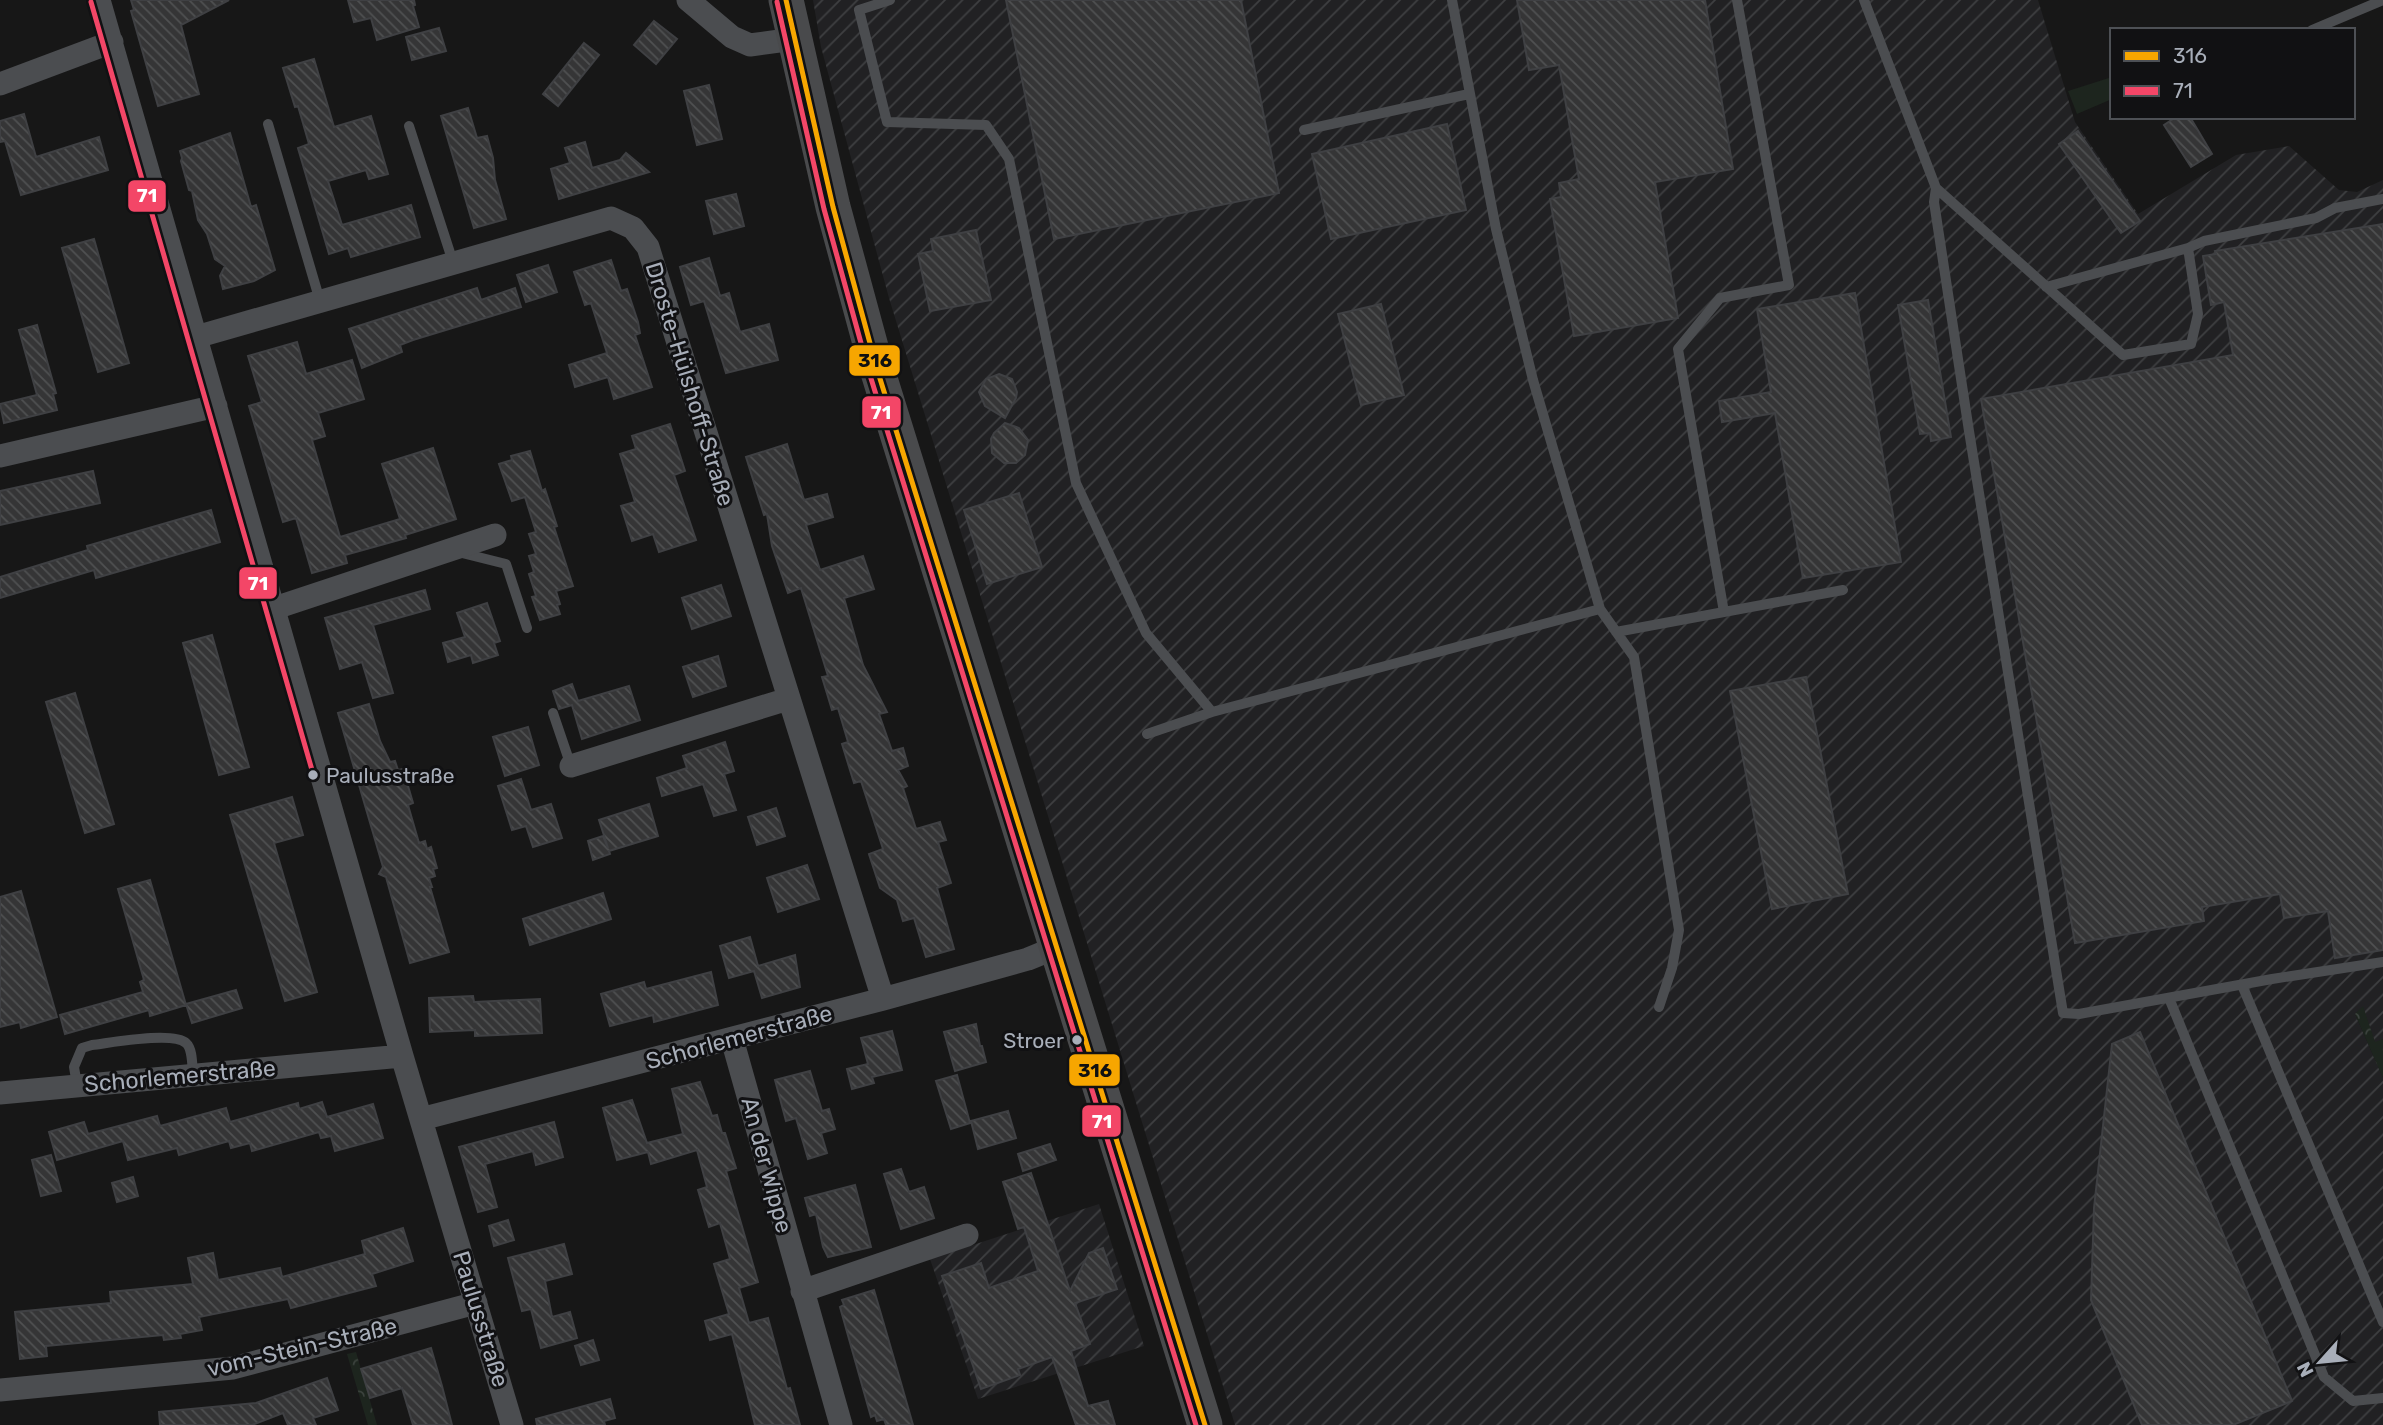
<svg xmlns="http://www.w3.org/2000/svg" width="2383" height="1425" font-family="Rubik,sans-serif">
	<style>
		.industrial { fill: url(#industrial-furrows) }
		.grass { fill: #1d251e }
		.forest { fill: url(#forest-crowns) }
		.building { fill: url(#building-back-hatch); stroke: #3f4043; stroke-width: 2 }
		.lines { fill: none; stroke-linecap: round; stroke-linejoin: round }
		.lane { stroke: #4b4d50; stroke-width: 10 }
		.street { stroke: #4b4d50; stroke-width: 23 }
		.primary { stroke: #494a4c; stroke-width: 35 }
		.bus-1-casing { stroke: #111113; stroke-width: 10 }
		.bus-2-casing { stroke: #111113; stroke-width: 10 }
		.bus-1 { stroke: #f7a600; stroke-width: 5 }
		.bus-2 { stroke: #f34667; stroke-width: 5 }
		.bus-dot { fill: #a8aeb9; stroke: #111113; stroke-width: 2.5 }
		.labels { text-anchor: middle; stroke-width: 6; stroke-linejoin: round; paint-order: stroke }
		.bus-label { font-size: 21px; fill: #a8aeb9; stroke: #111113; text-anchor: start }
		.street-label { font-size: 23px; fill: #a8aeb9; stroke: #111113 }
		.line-badge { stroke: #111113; stroke-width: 2.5 }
		.badge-label { font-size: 19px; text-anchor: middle; font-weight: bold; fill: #fff }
		.pale-badge-label { font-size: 19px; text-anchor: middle; font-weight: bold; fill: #111 }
	</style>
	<defs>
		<pattern id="industrial-furrows" width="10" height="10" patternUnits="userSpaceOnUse" patternTransform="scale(1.75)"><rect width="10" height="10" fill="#212123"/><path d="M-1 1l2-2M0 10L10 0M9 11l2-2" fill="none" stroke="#3e3f41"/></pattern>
		<pattern id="forest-crowns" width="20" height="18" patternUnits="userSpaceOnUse" patternTransform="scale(1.75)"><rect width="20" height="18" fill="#1d251e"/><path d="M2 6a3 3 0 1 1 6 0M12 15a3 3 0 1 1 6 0" fill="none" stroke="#3b423d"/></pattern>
		<pattern id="building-back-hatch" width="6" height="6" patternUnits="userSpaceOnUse" patternTransform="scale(1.75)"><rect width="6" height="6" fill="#353536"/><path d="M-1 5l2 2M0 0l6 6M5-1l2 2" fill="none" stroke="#4f5051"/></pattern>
	</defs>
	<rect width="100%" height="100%" fill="#171717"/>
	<path class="industrial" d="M 813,0 L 2038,0 L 2075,122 L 2138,214 L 2236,155 L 2289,146 L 2339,190 L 2357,192 L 2383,180 L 2383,1039 L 2375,1043 L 2363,1007 L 2355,1014 L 2383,1078 L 2383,1425 L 1235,1425 L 889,298 L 821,47 Z
		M 1099,1204 L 1144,1346 L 978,1399 L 930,1259 Z"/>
	<path class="grass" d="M 2112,77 L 2112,99 L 2077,114 L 2068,91 Z"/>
	<path class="forest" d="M 2363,1006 L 2375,1042 L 2383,1039 L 2383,1078 L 2355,1014 Z
		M 356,1352 L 377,1425 L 368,1425 L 347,1354 Z"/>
	<path class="building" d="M 131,0 L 229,0 L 181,25 L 199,94 L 158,106 L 131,11 L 134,10 Z
		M 348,0 L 414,0 L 415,5 L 413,6 L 419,27 L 377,40 L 371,18 L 354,22 Z
		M 1006,0 L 1241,0 L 1279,193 L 1054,239 Z
		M 1517,0 L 1705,0 L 1733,169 L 1655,182 L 1678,318 L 1574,336 L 1550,199 L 1561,197 L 1559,183 L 1579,179 L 1559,65 L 1529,70 Z
		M 654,21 L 677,39 L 656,64 L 634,45 Z
		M 439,28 L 446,51 L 412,60 L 406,37 Z
		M 584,43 L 599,55 L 558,106 L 543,94 Z
		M 314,59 L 334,127 L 371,116 L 388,174 L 369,179 L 366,170 L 328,181 L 342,225 L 411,205 L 420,237 L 351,257 L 348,248 L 329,254 L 298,148 L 309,144 L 298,106 L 295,107 L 283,68 Z
		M 709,85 L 722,139 L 697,145 L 684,91 Z
		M 468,108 L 477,138 L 487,136 L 493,158 L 495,180 L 506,219 L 474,228 L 441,116 Z
		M 24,114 L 36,157 L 99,137 L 108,170 L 21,195 L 5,141 L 0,142 L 0,121 Z
		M 2176,117 L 2190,117 L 2212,154 L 2191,167 L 2164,125 Z
		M 1447,124 L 1466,210 L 1331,239 L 1312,154 Z
		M 2078,131 L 2140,221 L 2121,233 L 2059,144 Z
		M 230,133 L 251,207 L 256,205 L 275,270 L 254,281 L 223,289 L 220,276 L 225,266 L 215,259 L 207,234 L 198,220 L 192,191 L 189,190 L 181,161 L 182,158 L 180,151 Z
		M 585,142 L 592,168 L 620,160 L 626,153 L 649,172 L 559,199 L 551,169 L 570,163 L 565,148 Z
		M 736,194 L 744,226 L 714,234 L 706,201 Z
		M 2383,224 L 2383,950 L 2335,958 L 2328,911 L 2284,918 L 2280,894 L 2202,907 L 2204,921 L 2075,943 L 1981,399 L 2233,355 L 2224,302 L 2211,305 L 2203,256 L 2216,254 L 2215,251 Z
		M 976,230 L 991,300 L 930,311 L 918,254 L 933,251 L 931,239 Z
		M 94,239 L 129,363 L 98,372 L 62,248 Z
		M 709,258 L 720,296 L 729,293 L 740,332 L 769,324 L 778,360 L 726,373 L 704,301 L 691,305 L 680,267 Z
		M 611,260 L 621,291 L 627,289 L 638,322 L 640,333 L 635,335 L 652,387 L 614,399 L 608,377 L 575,387 L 569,365 L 607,353 L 591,303 L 585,305 L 574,272 Z
		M 548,265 L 557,292 L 526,302 L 517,275 Z
		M 477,288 L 481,300 L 515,288 L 521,307 L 413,340 L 400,345 L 402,352 L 362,368 L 349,329 Z
		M 1855,293 L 1901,562 L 1803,578 L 1775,413 L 1722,422 L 1719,401 L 1771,392 L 1757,309 Z
		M 1928,300 L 1951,437 L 1931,441 L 1930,433 L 1920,434 L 1898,305 Z
		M 1381,304 L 1404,395 L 1361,405 L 1338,314 Z
		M 37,325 L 56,393 L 53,394 L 57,410 L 4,423 L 0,404 L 37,395 L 19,330 Z
		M 297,342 L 306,374 L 352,360 L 364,399 L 318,413 L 325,436 L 312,440 L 340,537 L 400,519 L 382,464 L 433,448 L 456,519 L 405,535 L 406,538 L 345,555 L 347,563 L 312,573 L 296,518 L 283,522 L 249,406 L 262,402 L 248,356 Z
		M 999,374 L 1012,379 L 1017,392 L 1016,398 L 1005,418 L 985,406 L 979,392 L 986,379 Z
		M 1005,423 L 1019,428 L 1028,440 L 1025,455 L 1016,463 L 1004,463 L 992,453 L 991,439 L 994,433 Z
		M 670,424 L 685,471 L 674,475 L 696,540 L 659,552 L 653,534 L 632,541 L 621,506 L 635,502 L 620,454 L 636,449 L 632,436 Z
		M 787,444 L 804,500 L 827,494 L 833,517 L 806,525 L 820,570 L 863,556 L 874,589 L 844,598 L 863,665 L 887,712 L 879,714 L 892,751 L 903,748 L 908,766 L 898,770 L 907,786 L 903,788 L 916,829 L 940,822 L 946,840 L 938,842 L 951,883 L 937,888 L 954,949 L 926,957 L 914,918 L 903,921 L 897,900 L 880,888 L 869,854 L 883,849 L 861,781 L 854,783 L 842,744 L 848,742 L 838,708 L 832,710 L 822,677 L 828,676 L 801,588 L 788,593 L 772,546 L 767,514 L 764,515 L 746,457 Z
		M 530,451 L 542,491 L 545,489 L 557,526 L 554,527 L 573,586 L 556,591 L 560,604 L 557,605 L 560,614 L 540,620 L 532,597 L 536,596 L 529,574 L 534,572 L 529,556 L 536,554 L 529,534 L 536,532 L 525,497 L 512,501 L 499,464 L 512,460 L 511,456 Z
		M 93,471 L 100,503 L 0,525 L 0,491 Z
		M 1019,493 L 1042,567 L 987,584 L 964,510 Z
		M 211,510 L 220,542 L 96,578 L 94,570 L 0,598 L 0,577 L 88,550 L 87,546 Z
		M 721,585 L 731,616 L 692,629 L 682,598 Z
		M 425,590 L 430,609 L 373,625 L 393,693 L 373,698 L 362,662 L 340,669 L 325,618 Z
		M 487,603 L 500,641 L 494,643 L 498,655 L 473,663 L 471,655 L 448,662 L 443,643 L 465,637 L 457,613 Z
		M 212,635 L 249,767 L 219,775 L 183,643 Z
		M 718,656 L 726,686 L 693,697 L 683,667 Z
		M 1806,677 L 1848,894 L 1772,909 L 1730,691 Z
		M 572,684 L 578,701 L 629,686 L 640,720 L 582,739 L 572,705 L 559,709 L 553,691 Z
		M 75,693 L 114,824 L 85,833 L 46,702 Z
		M 369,704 L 380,741 L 390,762 L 395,761 L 398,770 L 403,769 L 413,803 L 408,805 L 419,843 L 425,841 L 427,849 L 431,847 L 437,868 L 433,869 L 435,876 L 429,878 L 432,887 L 430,887 L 449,952 L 410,963 L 386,877 L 379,874 L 383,867 L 338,713 Z
		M 528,727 L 539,765 L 505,776 L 493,737 Z
		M 725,742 L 734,771 L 724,774 L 736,810 L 714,816 L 703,784 L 662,796 L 657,778 L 687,768 L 683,756 Z
		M 521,779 L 531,810 L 551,804 L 562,838 L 533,847 L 526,826 L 512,830 L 498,786 Z
		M 292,797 L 303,835 L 274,843 L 317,992 L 285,1001 L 230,815 Z
		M 649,804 L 658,836 L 609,851 L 610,854 L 593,860 L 588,841 L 603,836 L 608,848 L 599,820 Z
		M 776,808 L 785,836 L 757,845 L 748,817 Z
		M 807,865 L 819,899 L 778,912 L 767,878 Z
		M 150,880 L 186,1005 L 150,1016 L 149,1010 L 65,1034 L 60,1015 L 143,992 L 140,982 L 144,980 L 118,889 Z
		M 21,891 L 57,1017 L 21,1028 L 20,1022 L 0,1027 L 0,897 Z
		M 603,893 L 611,919 L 530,945 L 523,919 Z
		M 750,937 L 758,966 L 795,955 L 800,987 L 762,998 L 754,971 L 729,978 L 720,946 Z
		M 711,972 L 718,1005 L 654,1022 L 653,1015 L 610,1026 L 601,994 L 644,982 L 646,989 Z
		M 236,990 L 242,1008 L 192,1023 L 186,1004 Z
		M 473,996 L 474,1002 L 540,999 L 542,1033 L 475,1036 L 475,1030 L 430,1032 L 429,998 Z
		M 976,1024 L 980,1046 L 982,1046 L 986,1062 L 955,1071 L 944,1032 Z
		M 892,1031 L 902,1070 L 872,1077 L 874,1083 L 852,1089 L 847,1069 L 868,1064 L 861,1038 Z
		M 2140,1032 L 2292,1401 L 2233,1425 L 2142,1425 L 2091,1300 L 2094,1208 L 2112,1044 Z
		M 810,1071 L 822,1111 L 829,1109 L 835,1129 L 821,1133 L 827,1153 L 808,1159 L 796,1118 L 786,1121 L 775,1080 Z
		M 957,1075 L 970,1123 L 951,1129 L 936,1081 Z
		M 700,1082 L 712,1116 L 717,1115 L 722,1133 L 725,1133 L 736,1168 L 726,1171 L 758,1282 L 739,1288 L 749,1323 L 768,1318 L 787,1389 L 790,1388 L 800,1425 L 755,1425 L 732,1334 L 710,1340 L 705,1321 L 729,1314 L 714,1264 L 730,1259 L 720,1223 L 709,1227 L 698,1190 L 707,1187 L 697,1150 L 651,1164 L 648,1152 L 617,1160 L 603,1108 L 632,1100 L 647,1143 L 683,1134 L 672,1089 Z
		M 322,1102 L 327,1117 L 373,1104 L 383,1138 L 335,1151 L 331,1136 L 321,1138 L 319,1132 L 252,1151 L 250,1143 L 231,1148 L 229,1141 L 179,1155 L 177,1148 L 128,1160 L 123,1141 L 57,1160 L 49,1132 L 84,1122 L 88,1134 L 157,1116 L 160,1126 L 226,1108 L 230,1122 L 298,1103 L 299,1109 Z
		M 1008,1111 L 1016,1138 L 978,1149 L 971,1121 Z
		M 554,1122 L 563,1157 L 536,1165 L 533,1151 L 485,1164 L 497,1207 L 478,1212 L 459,1147 Z
		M 1050,1144 L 1056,1160 L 1023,1171 L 1018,1154 Z
		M 51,1155 L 61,1191 L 41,1196 L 32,1160 Z
		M 901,1169 L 909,1192 L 924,1187 L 934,1218 L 901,1229 L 884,1174 Z
		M 1031,1173 L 1070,1291 L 1089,1253 L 1103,1248 L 1117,1289 L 1075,1303 L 1090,1344 L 1071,1351 L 1088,1406 L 1108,1401 L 1115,1425 L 1076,1425 L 1052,1357 L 1018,1369 L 1020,1375 L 981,1389 L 942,1276 L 981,1263 L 989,1288 L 1038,1271 L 1024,1227 L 1018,1229 L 1003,1182 Z
		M 133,1177 L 138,1196 L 117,1202 L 112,1183 Z
		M 855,1185 L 871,1247 L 828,1257 L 823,1247 L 816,1214 L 810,1216 L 805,1198 Z
		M 508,1220 L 514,1240 L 494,1246 L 489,1226 Z
		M 403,1228 L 413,1261 L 372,1274 L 376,1286 L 291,1308 L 288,1299 L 199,1317 L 202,1330 L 180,1334 L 181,1338 L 164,1340 L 163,1335 L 46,1346 L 47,1356 L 20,1359 L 15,1312 L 111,1303 L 110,1292 L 193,1284 L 188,1258 L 213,1253 L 218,1280 L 280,1268 L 282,1277 L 365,1254 L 362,1241 Z
		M 564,1244 L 572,1274 L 545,1281 L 552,1317 L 570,1312 L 577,1338 L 541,1348 L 531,1309 L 522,1311 L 508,1258 Z
		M 874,1290 L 897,1369 L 913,1425 L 886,1425 L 884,1419 L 877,1421 L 875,1415 L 871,1417 L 840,1307 L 844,1305 L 842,1300 Z
		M 593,1340 L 599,1360 L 581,1365 L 575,1346 Z
		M 431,1348 L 442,1386 L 452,1425 L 413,1425 L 402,1388 L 370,1398 L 361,1369 Z
		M 327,1378 L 338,1410 L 313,1418 L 316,1425 L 288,1425 L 283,1413 L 252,1425 L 160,1425 L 159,1412 L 256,1403 Z
		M 610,1399 L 615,1418 L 604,1421 L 605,1425 L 537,1425 L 536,1419 Z"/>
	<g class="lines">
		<path class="lane" d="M 890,0 L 859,10 L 887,122 L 986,125 L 1009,159 L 1076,483 L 1146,633 L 1212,712
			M 1452,0 L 1496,229 L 1533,380 L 1600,609 L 1634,657 L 1679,930 L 1672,968 L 1659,1007
			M 1864,0 L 1936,188 L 2123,355 L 2191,344 L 2198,314 L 2188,248
			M 2312,30 L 2383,0
			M 268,124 L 320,301
			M 409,126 L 453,262
			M 1304,130 L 1469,94
			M 1936,188 L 1934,202 L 1969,431 L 2063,1013 L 2079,1014 L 2272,979 L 2383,962
			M 2046,287 L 2188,248 L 2204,241 L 2316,218 L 2335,208 L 2383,199
			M 458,552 L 506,564 L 527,628
			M 1724,612 L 1678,349 L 1720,298 L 1789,285 L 1737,0
			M 1616,632 L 1843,590
			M 553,713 L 571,766
			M 1147,734 L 1212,712 L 1600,609
			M 2242,985 L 2383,1322
			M 2169,998 L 2324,1377 L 2353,1401 L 2383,1398
			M 77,1085 L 74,1067 L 82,1048 L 92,1045 C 110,1043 173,1031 186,1043 C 193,1049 192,1066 193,1075"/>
		<path class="street" d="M 99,0 L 402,1056 L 512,1425
			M 688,0 L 732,37 L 750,45 L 794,39
			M 0,84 L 112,42
			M 196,337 L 611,218 L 633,228 L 648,247 L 883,999
			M 0,456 L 216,406
			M 275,608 L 495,535
			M 571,766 L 788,699
			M 732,1039 L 841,1425
			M 0,1093 L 402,1056
			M 421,1119 L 883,999 L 1028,959 L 1055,948
			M 802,1291 L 967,1235
			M 0,1390 L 233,1368 L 476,1303"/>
		<path class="primary" d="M 786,0 L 833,207 L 877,369 L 1205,1425"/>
		<g class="bus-1-casing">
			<path id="bus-1" d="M 786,0 L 833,207 L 877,369 L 1205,1425"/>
		</g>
		<g class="bus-2-casing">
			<path id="bus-2" d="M 91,2 L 314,777
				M 777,2 L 824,209 L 869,372 L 1196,1425"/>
		</g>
		<use href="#bus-1" class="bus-1"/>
		<use href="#bus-2" class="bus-2"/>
	</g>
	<g class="bus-dot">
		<circle cx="313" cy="775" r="6"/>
		<circle cx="1077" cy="1040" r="6"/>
	</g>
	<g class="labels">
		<g class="bus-label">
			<text x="326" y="783">Paulusstraße</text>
			<text x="1064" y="1048" text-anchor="end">Stroer</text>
		</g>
		<g class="street-label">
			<text transform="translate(690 384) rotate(73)" y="8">Droste-Hülshoff-Straße</text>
			<text transform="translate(739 1037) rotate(-15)" y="8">Schorlemerstraße</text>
			<text transform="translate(180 1076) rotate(-5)" y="8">Schorlemerstraße</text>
			<text transform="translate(767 1165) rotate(75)" y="8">An der Wippe</text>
			<text transform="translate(481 1319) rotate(73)" y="8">Paulusstraße</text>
			<text transform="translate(302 1347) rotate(-13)" y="8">vom-Stein-Straße</text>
		</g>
	</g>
	<g class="line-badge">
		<rect x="127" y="179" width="40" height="34" rx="7" fill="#f34667"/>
		<rect x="848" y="344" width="53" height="33" rx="7" fill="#f7a600"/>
		<rect x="861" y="395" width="41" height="34" rx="7" fill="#f34667"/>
		<rect x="238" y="566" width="40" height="34" rx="7" fill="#f34667"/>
		<rect x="1068" y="1053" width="53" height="34" rx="7" fill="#f7a600"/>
		<rect x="1081" y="1104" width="41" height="34" rx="7" fill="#f34667"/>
	</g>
	<g class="badge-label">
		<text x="147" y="202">71</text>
		<text x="881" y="419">71</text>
		<text x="258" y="590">71</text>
		<text x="1102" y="1128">71</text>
	</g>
	<g class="pale-badge-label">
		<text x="875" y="367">316</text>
		<text x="1095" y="1077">316</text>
	</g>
	<rect x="2110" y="28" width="245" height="91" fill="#111113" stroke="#4d5055" stroke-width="2"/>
	<rect x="2124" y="51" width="35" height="10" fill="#f7a600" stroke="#4d5055" stroke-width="2"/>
	<text x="2173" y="63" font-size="21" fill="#a8aeb9">316</text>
	<rect x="2124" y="86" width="35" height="10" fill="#f34667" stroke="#4d5055" stroke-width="2"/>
	<text x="2173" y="98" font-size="21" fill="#a8aeb9">71</text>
	<g transform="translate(2320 1362) rotate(243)" stroke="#111113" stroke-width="5" paint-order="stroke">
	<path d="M0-5L12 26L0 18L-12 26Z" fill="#a8aeb9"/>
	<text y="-10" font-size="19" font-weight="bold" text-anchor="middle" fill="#a8aeb9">N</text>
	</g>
</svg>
